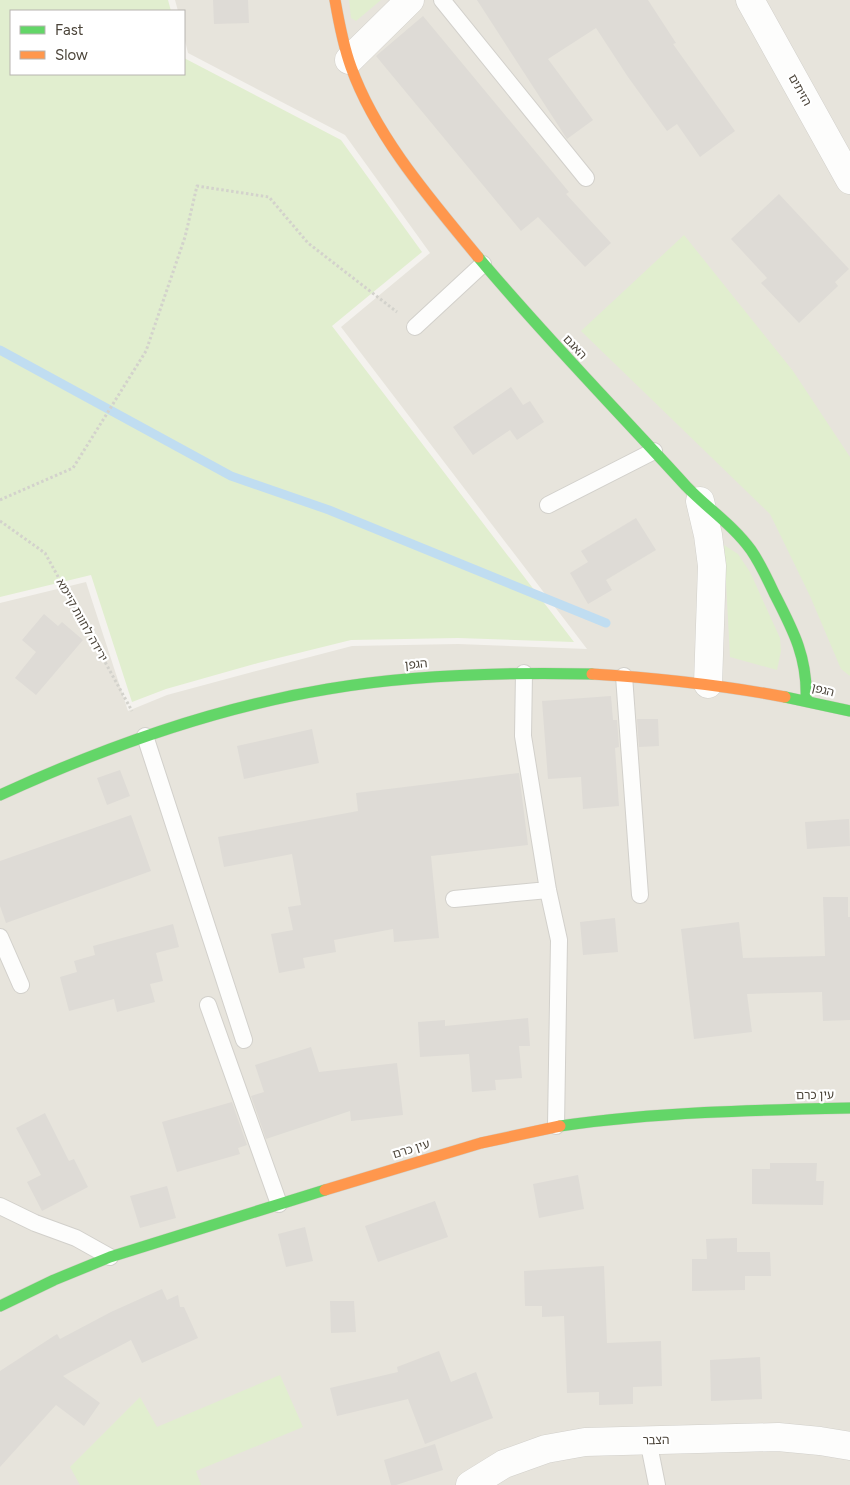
<svg xmlns="http://www.w3.org/2000/svg" width="850" height="1485" font-family="Figtree,'Noto Sans Hebrew',sans-serif">
	<style>
		.residential { fill: #e7e4dc }
		.green { fill: #e1eecf }
		.lines { fill: none; stroke-linecap: round; stroke-linejoin: round }
		.stream { stroke: #c0ddf1; stroke-width: 9 }
		.building { fill: #dedbd6 }
		.lane-casing { stroke: #d2d0cb; stroke-width: 18 }
		.street-casing { stroke: #d2d0cb; stroke-width: 29 }
		.fast-casing { stroke: #d3cfc5; stroke-width: 12 }
		.slow-casing { stroke: #d3cfc5; stroke-width: 12 }
		.path { stroke: #d3d2cc; stroke-width: 3; stroke-dasharray: 2.5 2.5; stroke-linecap: butt }
		.lane { stroke: #fdfdfc; stroke-width: 16 }
		.street { stroke: #fdfdfc; stroke-width: 28 }
		.fast { stroke: #63d668; stroke-width: 11 }
		.slow { stroke: #ff974d; stroke-width: 11 }
		.labels { text-anchor: middle; stroke-width: 4.5; stroke-linejoin: round; paint-order: stroke }
		.street-label { font-size: 12px; fill: #4b4439; stroke: #fff }
	</style>
	<rect width="100%" height="100%" fill="#f4f2ee"/>
	<path class="residential" d="M 175,0 L 850,0 L 850,1485 L 0,1485 L 0,603 L 86,582 L 128,711 L 167,695 L 260,670 L 352,646 L 458,644 L 587,649 L 341,327 L 430,253 L 345,135 L 188,53 L 184,37 L 184,11 L 178,11 Z"/>
	<path class="green" d="M 0,0 L 168,0 L 171,11 L 11,11 L 11,74 L 184,74 L 184,58 L 341,140 L 422,252 L 332,326 L 574,642 L 458,638 L 351,640 L 258,663 L 166,689 L 132,702 L 91,575 L 0,597 Z
		M 349,0 L 381,0 L 356,21 L 351,18 Z
		M 684,235 L 793,371 L 850,457 L 850,676 L 841,669 L 810,596 L 770,514 L 581,331 Z
		M 724,545 L 738,554 L 750,572 L 780,638 L 781,651 L 777,670 L 730,657 Z
		M 280,1375 L 303,1427 L 196,1471 L 201,1485 L 80,1485 L 70,1467 L 140,1397 L 157,1427 Z"/>
	<g class="lines">
		<path class="stream" d="M 0,350 L 231,476 L 329,510 L 606,623"/>
	</g>
	<path class="building" d="M 213,0 L 248,0 L 249,23 L 214,24 Z
		M 477,0 L 648,0 L 676,43 L 673,44 L 735,131 L 700,157 L 677,124 L 667,131 L 628,77 L 596,28 L 548,59 L 593,120 L 567,139 Z
		M 423,16 L 569,192 L 566,194 L 611,243 L 585,267 L 538,217 L 521,231 L 376,56 Z
		M 779,194 L 849,269 L 835,282 L 838,286 L 799,323 L 761,283 L 767,278 L 731,239 Z
		M 511,387 L 523,405 L 530,401 L 544,422 L 517,440 L 510,430 L 473,455 L 453,427 Z
		M 636,518 L 656,550 L 606,580 L 612,590 L 588,604 L 570,573 L 588,562 L 581,551 Z
		M 44,614 L 58,626 L 62,622 L 83,640 L 36,695 L 15,678 L 36,652 L 22,640 Z
		M 611,696 L 613,720 L 617,720 L 619,747 L 615,748 L 619,806 L 583,809 L 581,777 L 548,779 L 542,701 Z
		M 637,719 L 658,719 L 659,746 L 639,747 Z
		M 312,729 L 319,763 L 244,779 L 237,746 Z
		M 120,770 L 130,796 L 107,805 L 97,778 Z
		M 519,773 L 528,845 L 431,856 L 439,938 L 394,942 L 393,929 L 334,940 L 336,952 L 303,958 L 305,968 L 279,973 L 271,934 L 293,930 L 288,907 L 301,905 L 292,854 L 224,867 L 218,837 L 358,811 L 356,793 Z
		M 131,815 L 151,871 L 6,923 L 0,906 L 0,861 Z
		M 849,819 L 850,846 L 807,849 L 805,822 Z
		M 823,897 L 848,897 L 848,917 L 850,917 L 850,1020 L 823,1021 L 822,992 L 747,994 L 752,1032 L 694,1039 L 681,929 L 739,922 L 743,958 L 825,956 Z
		M 615,918 L 618,952 L 583,955 L 580,922 Z
		M 173,924 L 179,947 L 156,953 L 163,981 L 150,984 L 155,1002 L 117,1012 L 114,999 L 69,1011 L 60,977 L 77,972 L 74,961 L 95,955 L 93,946 Z
		M 528,1018 L 530,1046 L 519,1046 L 522,1078 L 495,1080 L 496,1090 L 472,1092 L 469,1054 L 420,1057 L 418,1022 L 445,1020 L 445,1026 Z
		M 311,1047 L 319,1072 L 397,1063 L 403,1115 L 351,1121 L 350,1111 L 266,1139 L 251,1096 L 264,1092 L 255,1065 Z
		M 232,1102 L 247,1145 L 238,1148 L 240,1154 L 177,1172 L 162,1122 Z
		M 45,1113 L 69,1161 L 74,1159 L 88,1187 L 42,1211 L 27,1182 L 41,1175 L 16,1128 Z
		M 770,1163 L 817,1163 L 816,1181 L 824,1181 L 823,1205 L 752,1204 L 752,1169 L 770,1169 Z
		M 578,1175 L 584,1209 L 539,1218 L 533,1184 Z
		M 167,1186 L 176,1218 L 140,1228 L 130,1196 Z
		M 435,1201 L 448,1237 L 378,1262 L 365,1226 Z
		M 305,1227 L 313,1261 L 286,1267 L 278,1234 Z
		M 737,1238 L 737,1252 L 770,1252 L 771,1276 L 745,1276 L 745,1290 L 692,1291 L 692,1259 L 707,1259 L 706,1239 Z
		M 604,1266 L 607,1343 L 661,1341 L 662,1386 L 633,1387 L 633,1404 L 599,1405 L 599,1392 L 567,1393 L 564,1316 L 542,1317 L 542,1306 L 525,1306 L 524,1271 Z
		M 162,1289 L 167,1300 L 178,1295 L 180,1307 L 184,1307 L 198,1338 L 142,1363 L 131,1340 L 63,1376 L 100,1403 L 84,1426 L 56,1405 L 0,1467 L 0,1371 L 57,1334 L 60,1339 L 111,1312 Z
		M 330,1301 L 354,1301 L 356,1332 L 331,1333 Z
		M 439,1351 L 451,1382 L 476,1372 L 493,1418 L 425,1444 L 408,1399 L 337,1416 L 330,1388 L 398,1372 L 397,1367 Z
		M 760,1357 L 762,1399 L 711,1401 L 710,1360 Z
		M 435,1444 L 443,1470 L 396,1485 L 391,1485 L 384,1460 Z"/>
	<g class="lines">
		<g class="lane-casing">
			<path id="lane" d="M 442,0 L 586,178
				M 415,327 L 483,264
				M 548,505 L 654,451
				M 524,673 L 523,736 L 548,890 L 559,940 L 556,1126
				M 624,676 L 640,895
				M 145,736 L 244,1040
				M 454,899 L 548,890
				M 0,937 L 21,985
				M 208,1005 L 279,1204
				M 0,1206 L 35,1223 L 76,1238 L 110,1257
				M 648,1440 L 657,1485"/>
		</g>
		<g class="street-casing">
			<path id="street" d="M 750,0 L 850,180
				M 349,60 L 410,0
				M 700,501 L 708,535 L 712,566 L 708,684
				M 470,1485 L 504,1464 L 546,1449 L 585,1442 L 778,1437 L 820,1441 L 850,1446"/>
		</g>
		<g class="fast-casing">
			<path id="fast" d="M 478,257 C 544,336 617,410 686,486 C 707,508 733,525 751,550 C 760,563 767,578 774,593 C 793,630 808,658 806,700
				M 785,697 L 850,711
				M 0,795 C 105,747 213,708 328,689 C 415,674 504,672 592,674
				M 560,1126 C 656,1112 753,1110 850,1108
				M 0,1306 L 54,1280 L 110,1257 L 325,1190"/>
		</g>
		<g class="slow-casing">
			<path id="slow" d="M 335,0 C 339,23 343,45 351,67 C 376,137 431,200 478,257
				M 592,674 C 657,678 721,685 785,697
				M 325,1190 L 481,1143 L 560,1126"/>
		</g>
		<path class="path" d="M 0,500 L 73,468 L 146,351 L 185,237 L 197,186 L 269,197 L 308,243 L 397,312
			M 0,521 L 45,553 L 132,711"/>
		<use href="#lane" class="lane"/>
		<use href="#street" class="street"/>
		<use href="#fast" class="fast"/>
		<use href="#slow" class="slow"/>
	</g>
	<g class="labels">
		<g class="street-label">
			<text transform="translate(800 90) rotate(61)" y="4">הזיתים</text>
			<text transform="translate(575 347) rotate(47)" y="4">האגם</text>
			<text transform="translate(82 620) rotate(61)" y="4">ירידה לחוות קיימא</text>
			<text transform="translate(416 664) rotate(-5)" y="4">הגפן</text>
			<text transform="translate(823 690) rotate(14)" y="4">הגפן</text>
			<text transform="translate(815 1095) rotate(-1)" y="4">עין כרם</text>
			<text transform="translate(411 1149) rotate(-17)" y="4">עין כרם</text>
			<text transform="translate(656 1440) rotate(-1)" y="4">הצבר</text>
		</g>
	</g>
	<rect x="10" y="10" width="175" height="65" fill="#ffffff" stroke="#b7b4b0"/>
	<rect x="20" y="26" width="25" height="8" fill="#63d668" stroke="#b7b4b0"/>
	<text x="55" y="35" font-size="15" fill="#4b4439">Fast</text>
	<rect x="20" y="51" width="25" height="8" fill="#ff974d" stroke="#b7b4b0"/>
	<text x="55" y="60" font-size="15" fill="#4b4439">Slow</text>
</svg>
